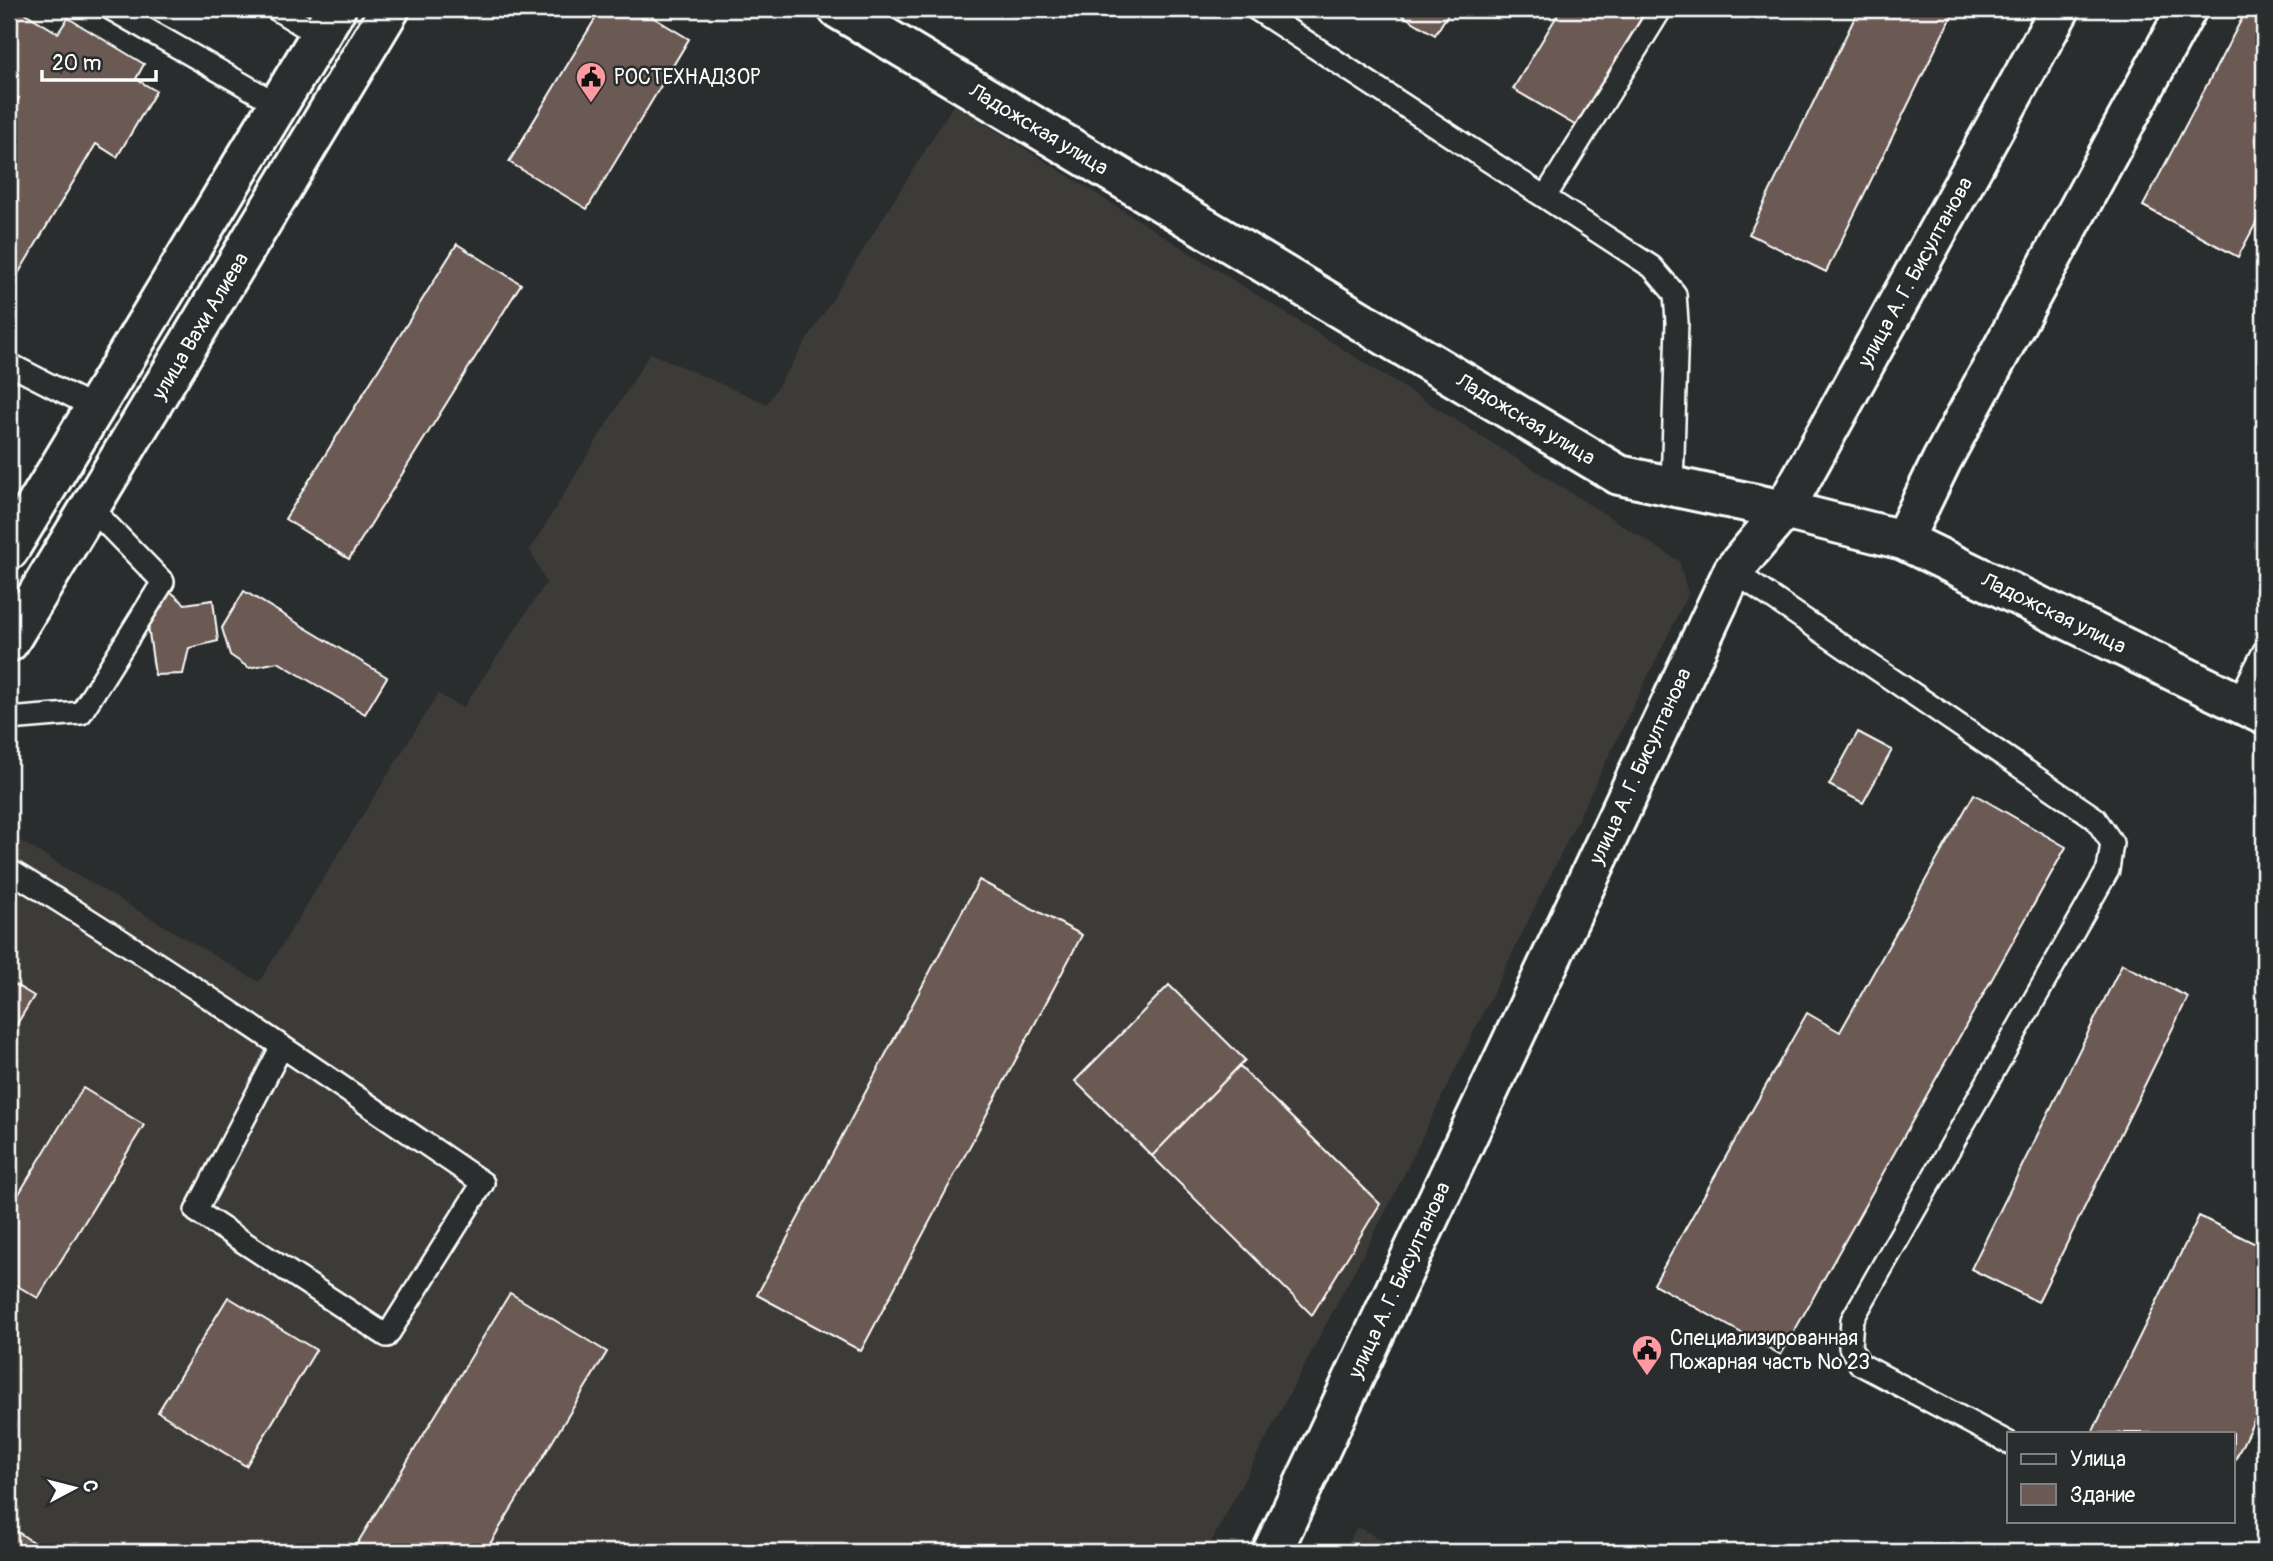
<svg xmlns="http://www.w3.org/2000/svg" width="2273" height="1561" font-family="Pangolin,sans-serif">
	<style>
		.built { fill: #3e3a39 }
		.building { fill: #6b5a53; stroke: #fff; stroke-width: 2 }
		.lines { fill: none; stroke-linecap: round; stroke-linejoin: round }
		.service-casing { stroke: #fff; stroke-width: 26 }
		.minor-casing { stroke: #fff; stroke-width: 44 }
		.tertiary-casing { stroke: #fff; stroke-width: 44 }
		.secondary-casing { stroke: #fff; stroke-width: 44 }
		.service { stroke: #2a2d2e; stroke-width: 21 }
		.minor { stroke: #2a2d2e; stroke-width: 38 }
		.tertiary { stroke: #2a2d2e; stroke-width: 38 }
		.secondary { stroke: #2a2d2e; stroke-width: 38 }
		.labels { text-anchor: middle; stroke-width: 5; stroke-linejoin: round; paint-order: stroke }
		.poi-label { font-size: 21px; fill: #fff; stroke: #2a2d2e; text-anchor: start }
		.street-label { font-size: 21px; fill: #fff; stroke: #2a2d2e }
	</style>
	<rect width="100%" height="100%" fill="#2a2d2e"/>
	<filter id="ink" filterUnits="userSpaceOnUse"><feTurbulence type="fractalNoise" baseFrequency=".0143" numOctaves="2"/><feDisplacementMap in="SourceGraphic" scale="14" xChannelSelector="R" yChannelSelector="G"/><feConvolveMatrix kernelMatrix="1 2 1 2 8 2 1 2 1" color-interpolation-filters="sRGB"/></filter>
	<g filter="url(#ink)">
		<path class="built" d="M 954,104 L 1679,561 L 1688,594 L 1390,1203 L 1206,1552 L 9,1552 L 9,848 L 15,838 L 259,982 L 438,694 L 463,708 L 546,583 L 530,550 L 650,353 L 767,404 Z
			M 1357,1527 L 1407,1552 L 1343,1552 Z"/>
		<path class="building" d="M 9,9 L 18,9 L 58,33 L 68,18 L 144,64 L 136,79 L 156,91 L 117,157 L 96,144 L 9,289 L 9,115 L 19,98 L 9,92 Z
			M 601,9 L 639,9 L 689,39 L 587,209 L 509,162 Z
			M 1392,9 L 1451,9 L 1435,35 Z
			M 1561,9 L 1657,9 L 1585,131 L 1513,89 Z
			M 1859,9 L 1955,9 L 1826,272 L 1749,234 Z
			M 2247,9 L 2264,9 L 2264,208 L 2238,257 L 2143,206 Z
			M 457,244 L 521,284 L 349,559 L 285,519 Z
			M 244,591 L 387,677 L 365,714 L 278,662 L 249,668 L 230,655 L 222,628 Z
			M 171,592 L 185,604 L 213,600 L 218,641 L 189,648 L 183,674 L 155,675 L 144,598 Z
			M 1858,732 L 1892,750 L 1863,803 L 1829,785 Z
			M 1974,794 L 2066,847 L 1781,1355 L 1654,1284 L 1807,1013 L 1840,1032 Z
			M 979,880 L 1082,935 L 861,1351 L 757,1295 Z
			M 2122,964 L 2188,997 L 2038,1302 L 1971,1269 Z
			M 9,981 L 34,996 L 9,1037 Z
			M 1169,985 L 1245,1060 L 1152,1156 L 1075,1081 Z
			M 1239,1066 L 1380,1204 L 1312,1315 L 1152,1156 Z
			M 83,1088 L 144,1125 L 38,1298 L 9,1281 L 9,1210 Z
			M 2199,1216 L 2264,1248 L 2264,1400 L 2233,1464 L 2233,1433 L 2092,1433 Z
			M 510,1293 L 607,1352 L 485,1552 L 352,1552 Z
			M 228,1297 L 316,1350 L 246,1466 L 158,1412 Z
			M 9,1526 L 40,1547 L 37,1552 L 9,1552 Z
			M 1391,1544 L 1407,1552 L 1388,1552 Z"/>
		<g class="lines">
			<g class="service-casing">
				<path id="service" d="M 111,9 L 279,105
					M 276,9 L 320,36
					M 1256,9 L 1652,267 L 1675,294 L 1677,322 L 1672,488
					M 1545,197 L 1661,9
					M 9,364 L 97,409
					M 1733,571 L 2095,818 L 2112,843 L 2108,870 L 1852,1320 L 1850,1347 L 1860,1364 L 2009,1443
					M 2238,702 L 2264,651
					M 9,719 L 81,713 L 163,582 L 91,508
					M 9,870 C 171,969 326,1076 483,1183 L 387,1336 L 196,1211 L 282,1046"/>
			</g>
			<g class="minor-casing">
				<path id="minor" d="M 1272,1552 L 1733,571 L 1784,510 L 2060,9"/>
			</g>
			<g class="tertiary-casing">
				<path id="tertiary" d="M 838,9 L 1619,475 L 1784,510 L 1903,540 L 2264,715
					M 1903,540 L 1942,460 L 2187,9"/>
			</g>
			<g class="secondary-casing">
				<path id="secondary" d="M 9,550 L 336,9
					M 9,642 L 390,9"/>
			</g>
			<use href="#service" class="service"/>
			<use href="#minor" class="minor"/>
			<use href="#tertiary" class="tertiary"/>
			<use href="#secondary" class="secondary"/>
		</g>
	</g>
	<defs>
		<g id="civic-pin" transform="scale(1.575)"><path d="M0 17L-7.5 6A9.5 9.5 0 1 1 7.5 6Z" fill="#ff9aa2" stroke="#2a2d2e"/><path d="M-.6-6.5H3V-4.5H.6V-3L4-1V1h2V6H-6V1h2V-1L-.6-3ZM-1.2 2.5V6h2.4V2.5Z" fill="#111"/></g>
	</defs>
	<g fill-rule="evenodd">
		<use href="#civic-pin" x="591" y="77"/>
		<use href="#civic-pin" x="1647" y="1350"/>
	</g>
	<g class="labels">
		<g class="poi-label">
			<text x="614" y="84">РОСТЕХНАДЗОР</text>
			<text x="1670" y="1345">Специализированная<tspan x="1670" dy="24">Пожарная часть № 23</tspan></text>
		</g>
		<g class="street-label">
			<text transform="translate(1039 129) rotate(31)" y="7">Ладожская улица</text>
			<text transform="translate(1915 272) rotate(-61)" y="7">улица А. Г. Бисултанова</text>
			<text transform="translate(200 326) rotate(-59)" y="7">улица Вахи Алиева</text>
			<text transform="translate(1526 419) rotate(31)" y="7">Ладожская улица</text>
			<text transform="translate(2054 613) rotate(26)" y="7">Ладожская улица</text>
			<text transform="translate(1640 766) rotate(-65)" y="7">улица А. Г. Бисултанова</text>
			<text transform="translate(1399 1280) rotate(-65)" y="7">улица А. Г. Бисултанова</text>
		</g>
	</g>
	<rect width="2273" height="1561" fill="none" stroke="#2a2d2e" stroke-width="35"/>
	<rect x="18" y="18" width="2238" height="1526" fill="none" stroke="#fff" stroke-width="2.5" filter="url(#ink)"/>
	<rect x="2007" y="1432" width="228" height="91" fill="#2a2d2e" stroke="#7f8182" stroke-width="2"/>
	<rect x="2021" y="1454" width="35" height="10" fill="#2a2d2e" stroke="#7f8182" stroke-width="2"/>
	<text x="2070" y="1466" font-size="21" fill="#ffffff">Улица</text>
	<rect x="2021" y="1484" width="35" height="21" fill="#6b5a53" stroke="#7f8182" stroke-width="2"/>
	<text x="2070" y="1502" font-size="21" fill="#ffffff">Здание</text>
	<g transform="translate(74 1488) rotate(83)" stroke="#2a2d2e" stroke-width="5" paint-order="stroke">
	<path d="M0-5L12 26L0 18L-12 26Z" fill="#ffffff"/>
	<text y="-10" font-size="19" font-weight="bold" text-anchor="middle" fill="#ffffff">С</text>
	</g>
	<path d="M42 70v10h114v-10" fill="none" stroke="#ffffff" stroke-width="3.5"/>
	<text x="52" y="70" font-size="21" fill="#ffffff" stroke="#2a2d2e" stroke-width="5" paint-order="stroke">20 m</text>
</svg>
